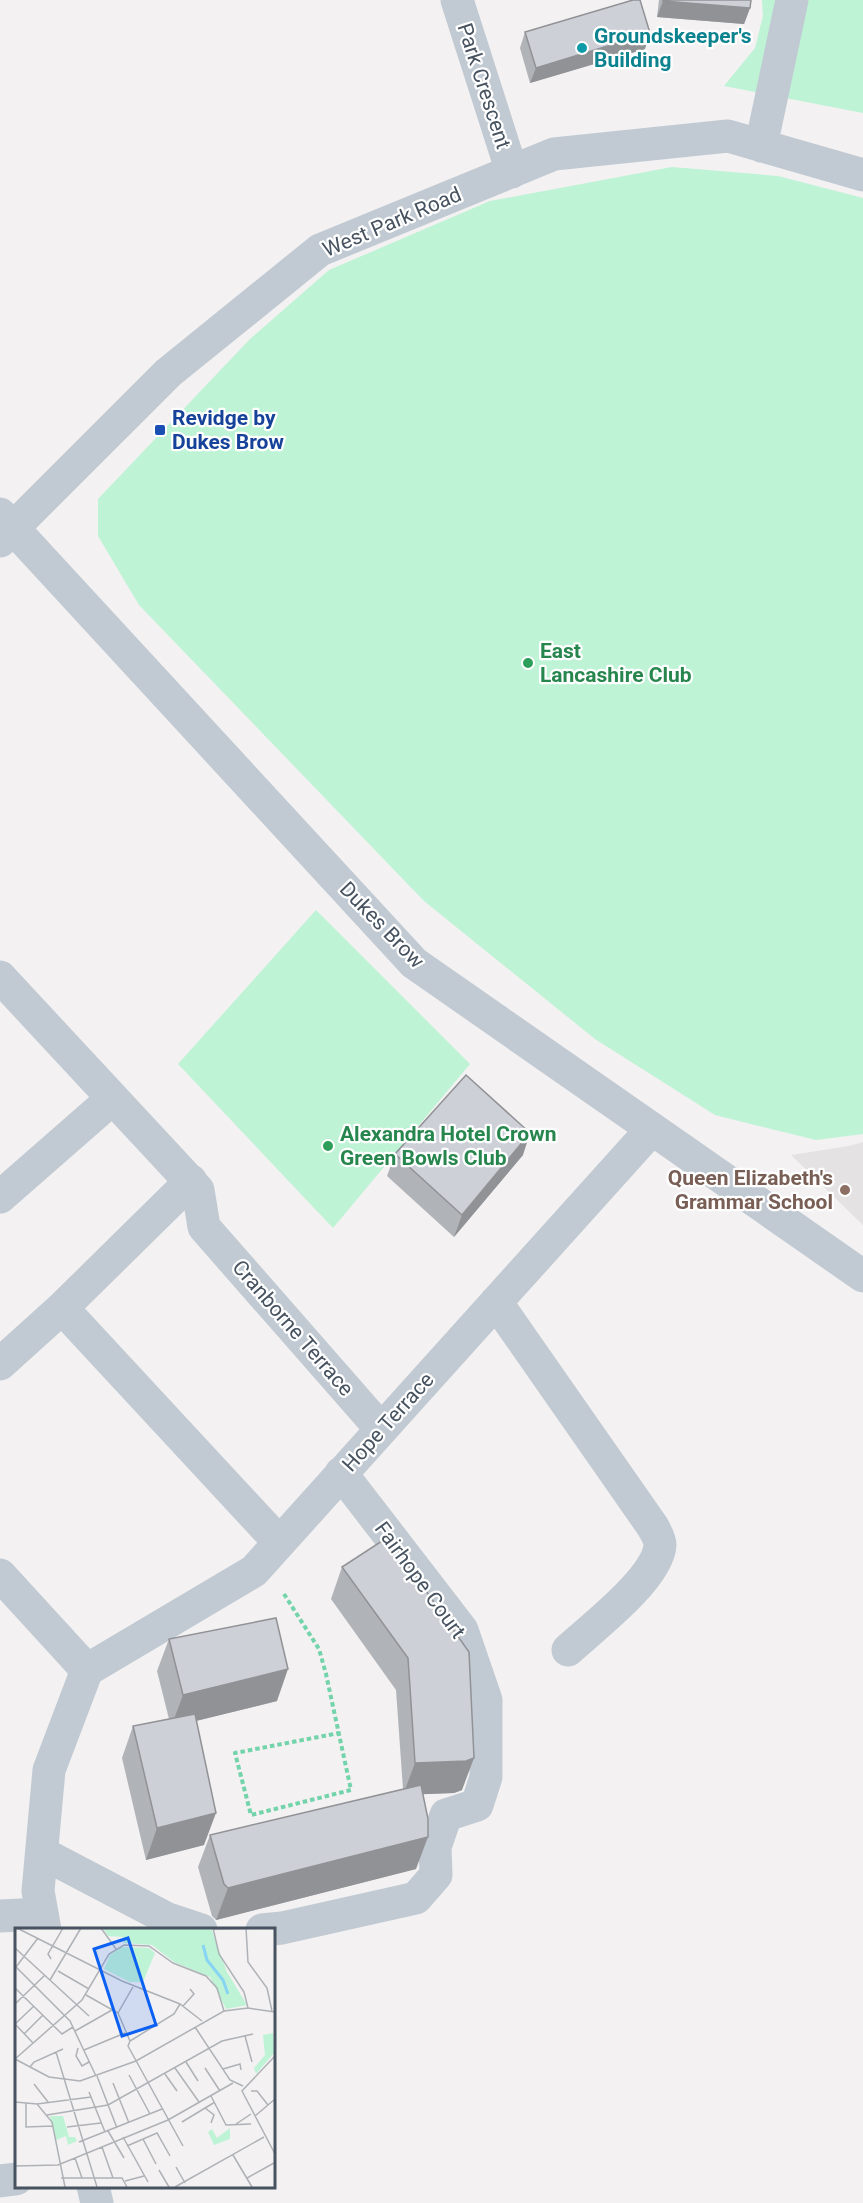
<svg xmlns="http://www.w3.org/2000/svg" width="863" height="2203" font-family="Roboto,sans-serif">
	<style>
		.education { fill: #e5e2e3 }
		.green { fill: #bef3d6 }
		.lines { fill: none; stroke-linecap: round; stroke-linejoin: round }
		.path { stroke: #73d4ab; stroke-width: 4; stroke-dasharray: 4.5 3; stroke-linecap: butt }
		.minor { stroke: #c1cad3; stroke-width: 33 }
		.wall { fill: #b0b3b8 }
		.shaded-wall { fill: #909296 }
		.building { fill: #cdd0d6; stroke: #909296; stroke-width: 1.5 }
		.culture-dot { fill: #0f9aa8; stroke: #fff; stroke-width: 2 }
		.transit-dot { fill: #1a4fb4; stroke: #fff; stroke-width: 2 }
		.leisure-dot { fill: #2e9e5b; stroke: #fff; stroke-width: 2 }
		.education-dot { fill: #8d6e63; stroke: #fff; stroke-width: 2 }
		.labels { text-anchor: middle; stroke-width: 4.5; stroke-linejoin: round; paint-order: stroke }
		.culture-label { font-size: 21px; font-weight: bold; fill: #0d838f; stroke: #fff; text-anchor: start }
		.street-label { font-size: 21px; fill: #475360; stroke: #fff }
		.transit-label { font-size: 21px; font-weight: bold; fill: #164399; stroke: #fff; text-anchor: start }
		.leisure-label { font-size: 21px; font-weight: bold; fill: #27864d; stroke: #fff; text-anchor: start }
		.education-label { font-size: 21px; font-weight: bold; fill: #785e54; stroke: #fff; text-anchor: end }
		.inset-river { fill: none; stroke: #88d5f3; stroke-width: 3 }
		.inset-road { fill: none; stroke: #aeb2b7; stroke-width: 1.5 }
		.view { fill: #0c61f2; fill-opacity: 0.15; stroke: #0c61f2; stroke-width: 3 }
		.inset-edge { fill: none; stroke: #475360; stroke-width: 3 }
	</style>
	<rect width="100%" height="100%" fill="#f3f1f1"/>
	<path class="education" d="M 863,1142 L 863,1225 L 791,1155 L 849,1146 Z"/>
	<path class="green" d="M 762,0 L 863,0 L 863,113 L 724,86 L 755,48 L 763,16 Z
		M 672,167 L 778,176 L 863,198 L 863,1134 L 816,1140 L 715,1115 L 595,1039 L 424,901 L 139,605 L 98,536 L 98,499 L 250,339 L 329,270 L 490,201 Z
		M 316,910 L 470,1064 L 333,1228 L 178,1064 Z"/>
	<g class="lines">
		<path class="path" d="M 284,1594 L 319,1649 L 326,1674 L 351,1790 L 251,1815 L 235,1753 L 339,1733"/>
		<path class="minor" d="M 457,0 L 512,172
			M 761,146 L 792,0
			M 0,514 L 414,963 L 863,1276
			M 0,541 L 168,373 L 320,250 L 554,154 L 728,136 L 863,175
			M 0,977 L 198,1190 L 204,1227 L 381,1429
			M 0,1197 L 112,1099
			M 496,1302 L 653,1527 C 656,1533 660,1539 660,1545 C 658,1578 592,1628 568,1650
			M 62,1308 L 279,1542
			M 0,1364 L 62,1308 L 191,1181
			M 0,1575 L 87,1670 L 49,1770 L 38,1891 L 45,1930
			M 87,1670 L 254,1571 L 652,1129
			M 42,1853 L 168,1919 L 201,1930
			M 0,1916 L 42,1914
			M 262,1930 L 282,1928 L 416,1898 L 436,1875 L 435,1847 L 446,1815 L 477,1805 L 486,1777 L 486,1700 L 462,1630 L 341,1473
			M 0,2181 L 16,2179
			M 93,2186 L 97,2203"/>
	</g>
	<path class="wall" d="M 659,0 L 751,0 L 750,8 L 744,24 L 657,17 Z
		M 525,32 L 645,49 L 530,83 L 520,48 Z
		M 395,1154 L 523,1155 L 454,1237 L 387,1176 Z
		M 388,1537 L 462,1790 L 454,1793 L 423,1794 L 416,1869 L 216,1920 L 212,1916 L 198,1867 L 210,1835 L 403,1789 L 396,1690 L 331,1599 L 342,1567 Z
		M 169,1639 L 277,1701 L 196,1721 L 204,1845 L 146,1860 L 122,1758 L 133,1726 L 169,1719 L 157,1671 Z"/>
	<path class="shaded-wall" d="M 663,1 L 750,8 L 744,24 L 657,17 Z
		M 650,33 L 645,49 L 530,83 L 536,68 Z
		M 530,1133 L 523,1155 L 454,1237 L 462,1215 Z
		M 288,1669 L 277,1701 L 171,1727 L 183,1695 Z
		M 474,1758 L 462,1790 L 454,1793 L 403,1795 L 415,1763 Z
		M 216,1813 L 204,1845 L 146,1860 L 157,1828 Z
		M 428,1837 L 416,1869 L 216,1920 L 228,1888 Z"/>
	<path class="building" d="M 633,0 L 640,0 L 650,33 L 536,68 L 525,32 Z
		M 663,0 L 751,0 L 750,8 L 663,1 Z
		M 466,1075 L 530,1133 L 462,1215 L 395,1154 Z
		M 388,1537 L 469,1652 L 474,1758 L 466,1761 L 415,1763 L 408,1658 L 342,1567 Z
		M 276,1618 L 288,1669 L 183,1695 L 169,1639 Z
		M 195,1714 L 216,1813 L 157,1828 L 133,1726 Z
		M 421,1785 L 428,1819 L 428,1837 L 228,1888 L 224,1884 L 210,1835 Z"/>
	<circle class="culture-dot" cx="582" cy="48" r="6"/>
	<rect class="transit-dot" x="154" y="424" width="12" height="12" rx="3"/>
	<g class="leisure-dot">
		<circle cx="528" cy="663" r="6"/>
		<circle cx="328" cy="1146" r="6"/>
	</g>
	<circle class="education-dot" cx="845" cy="1190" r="6"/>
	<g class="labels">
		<g class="culture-label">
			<text x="594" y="43">Groundskeeper's<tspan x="594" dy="24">Building</tspan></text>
		</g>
		<g class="street-label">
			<text transform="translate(484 86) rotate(72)" y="7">Park Crescent</text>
			<text transform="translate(392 222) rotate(-23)" y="7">West Park Road</text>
			<text transform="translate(382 925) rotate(46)" y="7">Dukes Brow</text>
			<text transform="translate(293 1328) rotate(49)" y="7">Cranborne Terrace</text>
			<text transform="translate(388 1422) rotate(-48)" y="7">Hope Terrace</text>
			<text transform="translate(420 1580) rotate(54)" y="7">Fairhope Court</text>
		</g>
		<g class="transit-label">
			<text x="172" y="425">Revidge by<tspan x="172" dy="24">Dukes Brow</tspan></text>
		</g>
		<g class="leisure-label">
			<text x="540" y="658">East<tspan x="540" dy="24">Lancashire Club</tspan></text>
			<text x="340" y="1141">Alexandra Hotel Crown<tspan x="340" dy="24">Green Bowls Club</tspan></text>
		</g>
		<g class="education-label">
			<text x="833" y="1185">Queen Elizabeth's<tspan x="833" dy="24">Grammar School</tspan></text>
		</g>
	</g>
	<g transform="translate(15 1928)">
		<rect width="260" height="260" fill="#f3f1f1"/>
		<path d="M 88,0 L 196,0 L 212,44 L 232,77 L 211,81 L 195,49 L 159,34 L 137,17 L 108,15 L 108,9 L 93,8 ZM 107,19 L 134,20 L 140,25 L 128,54 L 115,54 L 89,41 L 95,27 ZM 258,105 L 259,125 L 241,146 L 239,140 L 250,127 L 248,107 ZM 35,188 L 48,188 L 54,209 L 60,209 L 62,213 L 53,217 L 51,208 L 41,212 ZM 215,200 L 215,211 L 199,217 L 193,204 L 197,201 L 202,210 Z" fill="#bef3d6"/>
		<path class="inset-river" d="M 188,17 L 192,32 L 208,52 L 213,66"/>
		<path class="inset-road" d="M 2,0 L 107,53 L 165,76 L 187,93M 86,0 L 101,21M 198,0 L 204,26 L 229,64 L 233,80M 231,0 L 233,34 L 252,60 L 257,83M 198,1 L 249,0M 0,20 L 74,88M 36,31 L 33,26 L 48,0M 0,38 L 55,93 L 81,148M 1,39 L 23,10M 43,43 L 74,61M 35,52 L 66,0M 0,60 L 47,106 L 58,99M 71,67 L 103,85 L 115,113M 0,76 L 30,47M 165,76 L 159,86 L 115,113 L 113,118 L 168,218M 168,78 L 179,66 L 175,61M 103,85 L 119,57M 0,96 L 18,115M 0,96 L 19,78M 180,99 L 215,152 L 228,158M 60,103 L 97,82M 9,106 L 28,87M 230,108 L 237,134M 63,120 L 61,128 L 67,138 L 74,134M 69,122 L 110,105M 41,124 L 82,259M 260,128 L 227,163 L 260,226M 0,131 L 67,72 L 94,26 L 109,17 L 134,18 L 158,35 L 191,48 L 202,60 L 209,83M 0,131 L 34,149 L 65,153 L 121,133 L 209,83 L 233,80 L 260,84M 171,134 L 183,153M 15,139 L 19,134 L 48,121M 160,140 L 184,174M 190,140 L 205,163M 208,141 L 225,136 L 226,142M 150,146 L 162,163M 114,147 L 135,186M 82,148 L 102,200M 98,155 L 114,195M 19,156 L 33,174M 236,163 L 242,163 L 253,177M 74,164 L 90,204M 196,168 L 211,197 L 236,196M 0,174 L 22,176 L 76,169M 11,175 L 11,199 L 38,198M 22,176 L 37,194 L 50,259M 190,180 L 199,187 L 196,195M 32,187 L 93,177 L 207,113 L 238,106M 240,188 L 260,171M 167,194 L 200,174M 221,196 L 236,186M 52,199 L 86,195M 93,203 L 109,230M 108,209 L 133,254M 128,211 L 141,236M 64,214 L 147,181M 112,218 L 142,205 L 155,228M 87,219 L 98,250M 218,227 L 237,259M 60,230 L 67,250M 0,238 L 43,237 L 153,192 L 218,155M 161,239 L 170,255M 144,242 L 154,259M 46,250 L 107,250 L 112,259M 232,250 L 259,235M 110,253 L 129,248M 160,259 L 249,209"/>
		<path class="view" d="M 113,10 L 141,97 L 107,108 L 79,21 Z"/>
		<rect width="260" height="260" class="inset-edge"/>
	</g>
</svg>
